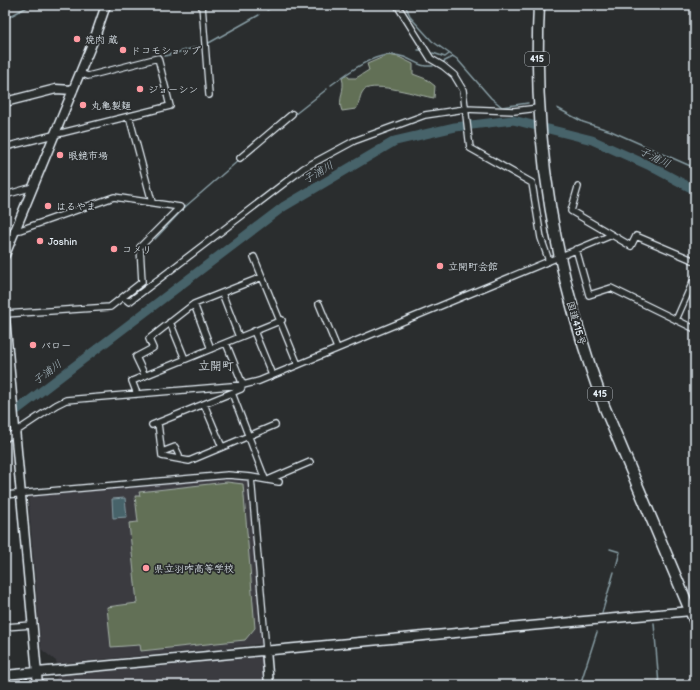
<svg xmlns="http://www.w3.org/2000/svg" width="700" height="690" font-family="'Balsamiq Sans','Klee One',sans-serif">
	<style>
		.built { fill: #3b3b41 }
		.green { fill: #627057; stroke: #a5b0a8 }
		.water { fill: #47636b; stroke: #879ca3 }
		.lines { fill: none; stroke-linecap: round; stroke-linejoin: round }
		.stream { stroke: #879ca3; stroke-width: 1.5 }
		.river { stroke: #47636b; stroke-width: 9 }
		.street-casing { stroke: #e8f1f8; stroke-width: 8 }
		.secondary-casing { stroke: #e8f1f8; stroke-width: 11 }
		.highway-casing { stroke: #e8f1f8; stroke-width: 13 }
		.street { stroke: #2a2d2e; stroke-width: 5.5 }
		.secondary { stroke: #2a2d2e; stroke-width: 8 }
		.highway { stroke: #2a2d2e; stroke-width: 10 }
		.poi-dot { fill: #ff9aa2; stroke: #2a2d2e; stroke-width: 1.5 }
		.labels { text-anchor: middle; stroke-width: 3.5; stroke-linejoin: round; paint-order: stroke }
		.shield { fill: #2a2d2e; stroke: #afb6bb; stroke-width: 1 }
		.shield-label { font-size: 9px; font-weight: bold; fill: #e8f1f8 }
		.poi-label { font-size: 10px; fill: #e8f1f8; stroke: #2a2d2e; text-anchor: start }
		.street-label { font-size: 10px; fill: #e8f1f8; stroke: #2a2d2e }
		.water-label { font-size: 11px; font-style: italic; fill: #a8b8c0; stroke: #2a2d2e }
		.quarter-label { font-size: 12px; fill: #e8f1f8; stroke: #2a2d2e }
	</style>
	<rect width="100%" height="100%" fill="#2a2d2e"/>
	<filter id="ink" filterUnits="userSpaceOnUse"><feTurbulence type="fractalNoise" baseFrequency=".025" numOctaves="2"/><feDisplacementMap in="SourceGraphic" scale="8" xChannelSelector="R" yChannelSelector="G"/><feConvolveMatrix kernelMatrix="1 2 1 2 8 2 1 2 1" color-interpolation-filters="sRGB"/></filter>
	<g filter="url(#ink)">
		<path class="built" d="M 228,477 L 249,480 L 264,639 L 263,644 L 57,664 L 56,661 L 41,649 L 28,496 Z
			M 262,657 L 265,685 L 51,685 L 58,676 Z"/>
		<path class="green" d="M 388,55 L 399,57 L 413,64 L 413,74 L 426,79 L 435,86 L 434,98 C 420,96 375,81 364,90 C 359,95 360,104 356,109 L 342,111 C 337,100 346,89 342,78 L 347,75 L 349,78 L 356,78 L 369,70 L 367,64 Z
			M 227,482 L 243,484 L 255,628 L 245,640 L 141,651 L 140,645 L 111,647 L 107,607 L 137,603 L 129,523 L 138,522 L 135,496 L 140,496 L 139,492 Z"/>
		<path class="water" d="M 125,498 L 127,517 L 113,518 L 112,499 Z"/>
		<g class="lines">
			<path class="stream" d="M 405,5 L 411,18 L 432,41 L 457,59 L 491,98 L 502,107 L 528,103
				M 267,10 L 277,5
				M 5,19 L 31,5
				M 207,44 L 259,15
				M 418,50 L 423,50
				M 433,53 L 445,57 L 449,54
				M 165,56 L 204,45
				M 443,62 L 453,57
				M 331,85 C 351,71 378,48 404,57 C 417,62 419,67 433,66
				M 557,108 L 583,122 L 611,131 L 695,168
				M 294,115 L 327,89
				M 155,239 L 185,207 L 239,160
				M 610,549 L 620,552 L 616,567
				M 602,613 L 614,572
				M 654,623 L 659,685
				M 580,685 L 597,632"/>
			<path class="river" d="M 5,419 L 283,207 L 395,141 L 455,127 L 513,120 L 592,140 L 650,166 L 695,190"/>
			<g class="street-casing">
				<path id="street" d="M 202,5 L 209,95
					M 397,5 L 431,59 L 443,66 L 454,75 L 463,90 L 470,148 L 532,183 L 541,238 L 549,261
					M 129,116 L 152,202
					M 5,147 L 170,106 L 158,58 L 88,76 L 80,73
					M 240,158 L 292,114
					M 578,187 L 571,211 L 631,246 L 636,236 L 695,261
					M 5,195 L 33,187
					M 576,249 L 589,295 L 611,288 L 695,329
					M 254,257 L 298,365
					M 222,293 L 239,337
					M 123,297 L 129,302 L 304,168 L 354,141 L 425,115 L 465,109 L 514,111 L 538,108
					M 194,304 L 211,349
					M 319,304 L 337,348
					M 5,314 L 110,307 L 142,282 L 140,247 L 180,207 L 114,197 L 20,230 L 15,230
					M 676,320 L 695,277
					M 170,322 L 185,359
					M 254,331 L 272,375
					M 145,376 L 136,357 L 153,348 L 149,339 L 194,304 L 262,277
					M 232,393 L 265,479
					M 137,394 L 132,381 L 282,320
					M 204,404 L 222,447
					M 158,423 L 162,456 L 189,461 L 275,425
					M 152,425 L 241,389 L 243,385 L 226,343
					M 5,439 L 56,405 L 66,400 L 243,385 L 259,381 L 612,235
					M 162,452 L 175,447 L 179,455 L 179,459
					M 251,477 L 279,482
					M 268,480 L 310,462
					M 5,495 L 228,475 L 251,477 L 266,650
					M 5,627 L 32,625"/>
			</g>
			<g class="secondary-casing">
				<path id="secondary" d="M 5,102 L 56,89 L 73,90
					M 5,255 L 96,34 L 106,5
					M 5,317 L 38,685
					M 266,650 L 269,685
					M 5,675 L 691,611"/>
			</g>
			<g class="highway-casing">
				<path id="highway" d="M 539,5 C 532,146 555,273 604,406 L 695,622"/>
			</g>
			<use href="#street" class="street"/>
			<use href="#secondary" class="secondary"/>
			<use href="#highway" class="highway"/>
		</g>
	</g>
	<g class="poi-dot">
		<circle cx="77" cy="39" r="4"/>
		<circle cx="123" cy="50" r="4"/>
		<circle cx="140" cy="89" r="4"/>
		<circle cx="83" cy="105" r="4"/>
		<circle cx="60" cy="155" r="4"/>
		<circle cx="48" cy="206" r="4"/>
		<circle cx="40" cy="241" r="4"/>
		<circle cx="114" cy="249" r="4"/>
		<circle cx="440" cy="266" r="4"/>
		<circle cx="33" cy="345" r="4"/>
		<circle cx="146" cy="568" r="4"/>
	</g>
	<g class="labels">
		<g class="shield">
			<rect x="525" y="52" width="24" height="14" rx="3"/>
			<rect x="588" y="387" width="24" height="14" rx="3"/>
		</g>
		<g class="shield-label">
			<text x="537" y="62">415</text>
			<text x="600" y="397">415</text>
		</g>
		<g class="poi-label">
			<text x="85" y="43">焼肉 蔵</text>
			<text x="131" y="54">ドコモショップ</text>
			<text x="148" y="93">ジョーシン</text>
			<text x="91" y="109">丸亀製麺</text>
			<text x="68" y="159">眼鏡市場</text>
			<text x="56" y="210">はるやま</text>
			<text x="48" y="245">Joshin</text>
			<text x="122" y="253">コメリ</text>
			<text x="448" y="270">立開町会館</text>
			<text x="41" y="349">バロー</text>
			<text x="154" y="572">県立羽咋高等学校</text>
		</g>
		<g class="street-label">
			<text transform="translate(577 323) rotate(74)" y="4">国道415号</text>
		</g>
		<g class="water-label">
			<text transform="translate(655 157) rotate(26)" y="4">子浦川</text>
			<text transform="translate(318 172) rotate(-30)" y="4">子浦川</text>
			<text transform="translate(47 372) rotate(-37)" y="4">子浦川</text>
		</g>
		<g class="quarter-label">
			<text x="216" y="370">立開町</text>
		</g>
	</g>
	<rect width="700" height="690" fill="none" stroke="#2a2d2e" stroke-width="20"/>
	<rect x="10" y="10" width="680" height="670" fill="none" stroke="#e8f1f8" stroke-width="1.5" filter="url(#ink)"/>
</svg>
